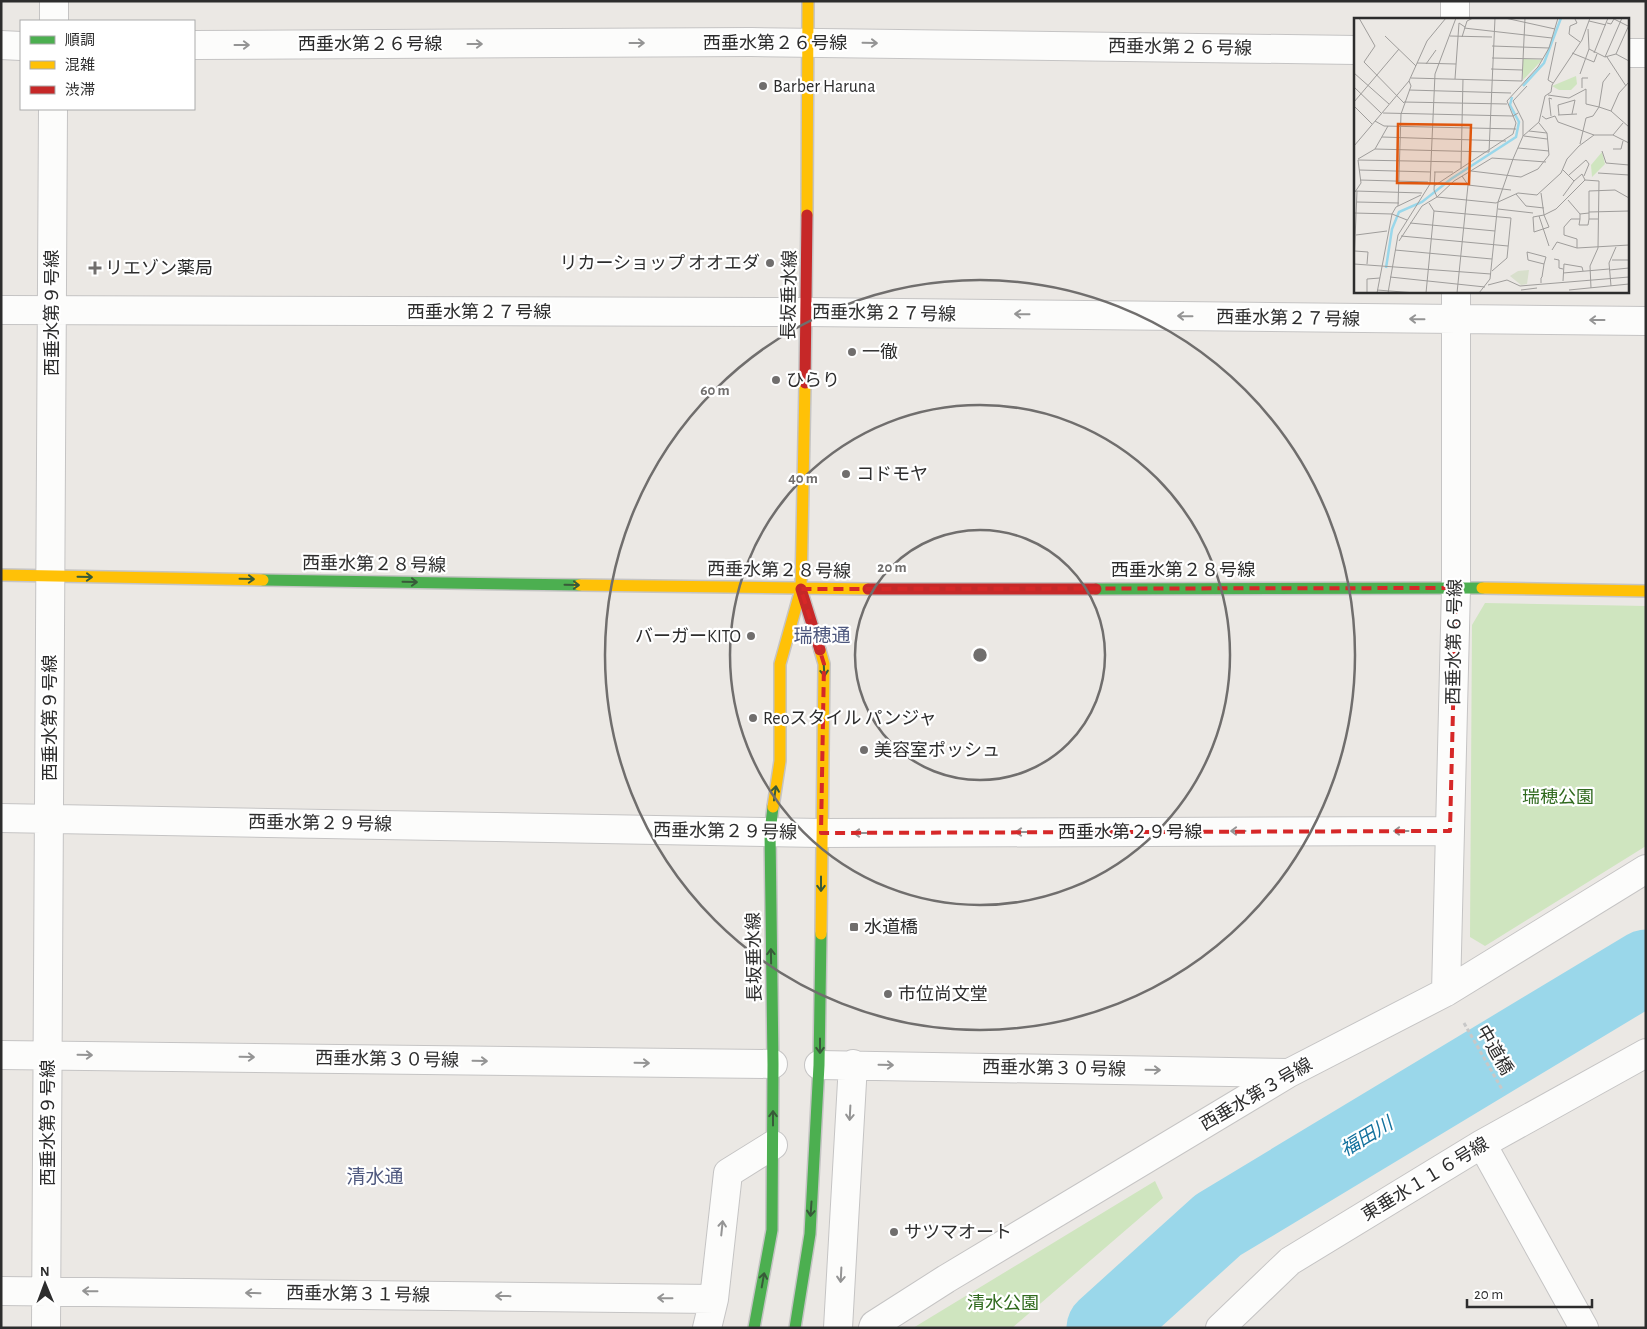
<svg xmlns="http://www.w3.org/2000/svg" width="1647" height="1329" font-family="'Alegreya Sans','Noto Sans JP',sans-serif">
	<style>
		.green { fill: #cfe5bf }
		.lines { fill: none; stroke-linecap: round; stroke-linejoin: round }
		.river { stroke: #9ad7ea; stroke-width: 75 }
		.street-casing { stroke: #c5c4c4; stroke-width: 30 }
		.fast-casing { stroke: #c5c4c4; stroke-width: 14 }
		.slow-casing { stroke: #c5c4c4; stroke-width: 14 }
		.jam-casing { stroke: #c5c4c4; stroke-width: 14 }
		.path { stroke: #c8c8c8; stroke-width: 3; stroke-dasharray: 4 2.5; stroke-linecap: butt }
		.street { stroke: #fcfcfb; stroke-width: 28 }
		.fast { stroke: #4caf50; stroke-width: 11 }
		.slow { stroke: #ffc107; stroke-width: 11 }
		.jam { stroke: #c62828; stroke-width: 11 }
		.oneway { stroke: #949494 }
		.oneway2 { stroke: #385a39 }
		.marked { fill: none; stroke: #d62828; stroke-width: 4; stroke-dasharray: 10 6; stroke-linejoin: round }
		.ring { fill: none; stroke: #706e6d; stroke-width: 2.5 }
		.poi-dot { fill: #706e6d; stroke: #fff; stroke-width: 2 }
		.labels { text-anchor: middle; stroke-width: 4.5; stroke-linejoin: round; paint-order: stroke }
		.street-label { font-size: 18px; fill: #2d2d2d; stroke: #fff }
		.poi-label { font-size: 18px; fill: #2d2d2d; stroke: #fff; text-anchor: start }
		.park-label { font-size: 18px; fill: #306a1e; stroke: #fff }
		.neighbourhood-label { font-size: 19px; fill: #4e587e; stroke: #fff }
		.water-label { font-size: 19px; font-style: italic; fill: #12719d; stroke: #fff }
		.inset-river { fill: none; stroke: #9ad7ea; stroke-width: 2.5 }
		.inset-road { fill: none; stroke: #9f9d9b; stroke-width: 1 }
		.view { fill: #df570e; fill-opacity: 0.15; stroke: #df570e; stroke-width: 2.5 }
		.inset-edge { fill: none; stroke: #2d2d2d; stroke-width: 2.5 }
		.centre { fill: #706e6d; stroke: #fff; stroke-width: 2.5 }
		.ring-label { font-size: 15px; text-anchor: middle; font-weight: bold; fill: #706e6d; stroke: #fff; stroke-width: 4.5; stroke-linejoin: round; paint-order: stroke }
	</style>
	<rect width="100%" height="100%" fill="#ebe8e4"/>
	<path class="green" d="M 1485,603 L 1646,606 L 1646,846 L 1485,946 L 1470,937 L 1472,625 Z
		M 1155,1181 L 1163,1198 L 1012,1328 L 913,1328 Z"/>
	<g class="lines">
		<path class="river" d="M 1104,1328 L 1218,1225 L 1646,967"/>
		<g class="street-casing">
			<path id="street" d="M 1455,19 L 1455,1
				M 54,21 L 54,1
				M 1,45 L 21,46
				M 194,45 L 751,42 L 1356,50
				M 1628,53 L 1646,53
				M 1,310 L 807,312 L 1646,321
				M 1,818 L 821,833 L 1450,831
				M 1446,992 L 1456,588 L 1456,291
				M 1,1055 L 773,1064
				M 819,1065 L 1289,1073
				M 1482,1144 L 1584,1328
				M 1,1291 L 714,1299
				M 46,1328 L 53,109
				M 707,1328 L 714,1299 L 728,1173 L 773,1145
				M 838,1328 L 853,1064
				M 873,1328 L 874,1325 L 946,1279 L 1289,1073 L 1446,992 L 1646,869
				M 1220,1328 L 1290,1261 L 1482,1144 L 1646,1053"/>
		</g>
		<g class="fast-casing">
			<path id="fast" d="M 263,580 L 579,585
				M 1096,589 L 1482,588
				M 754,1328 L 772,1230 L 773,1064 L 770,832 L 773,807
				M 795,1328 L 810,1234 L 819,1065 L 821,934"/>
		</g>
		<g class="slow-casing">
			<path id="slow" d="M 807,215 L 808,1
				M 1,575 L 263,580
				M 579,585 L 868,589
				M 1482,588 L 1646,591
				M 820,650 L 824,664 L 821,934
				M 773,807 L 780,761 L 780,664 L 801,589 L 805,383"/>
		</g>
		<g class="jam-casing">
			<path id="jam" d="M 805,383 L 807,215
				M 801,589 L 820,650
				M 868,589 L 1096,589"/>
		</g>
		<path class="path" d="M 1464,1023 L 1503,1091"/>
		<use href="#street" class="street"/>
		<use href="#fast" class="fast"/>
		<use href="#slow" class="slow"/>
		<use href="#jam" class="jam"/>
	</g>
	<defs><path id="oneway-shaft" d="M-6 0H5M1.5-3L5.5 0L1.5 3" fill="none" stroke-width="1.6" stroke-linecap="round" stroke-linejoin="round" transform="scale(1.25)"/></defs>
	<g class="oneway">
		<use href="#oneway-shaft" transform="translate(637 43)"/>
		<use href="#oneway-shaft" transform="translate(870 43) rotate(1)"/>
		<use href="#oneway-shaft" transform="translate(475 44)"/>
		<use href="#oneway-shaft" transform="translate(242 45)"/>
		<use href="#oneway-shaft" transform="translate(1022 314) rotate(-179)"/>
		<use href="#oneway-shaft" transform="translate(1185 316) rotate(-179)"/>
		<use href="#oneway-shaft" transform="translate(1417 319) rotate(-179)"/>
		<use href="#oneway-shaft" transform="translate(1597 320) rotate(-180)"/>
		<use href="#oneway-shaft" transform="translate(1238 831) rotate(180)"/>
		<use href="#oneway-shaft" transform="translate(1401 831) rotate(180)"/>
		<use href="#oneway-shaft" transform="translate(1023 832) rotate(180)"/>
		<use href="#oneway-shaft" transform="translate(861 833) rotate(180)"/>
		<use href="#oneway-shaft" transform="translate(85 1055) rotate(1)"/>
		<use href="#oneway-shaft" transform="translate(247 1057) rotate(1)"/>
		<use href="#oneway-shaft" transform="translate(480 1061) rotate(1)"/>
		<use href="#oneway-shaft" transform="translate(642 1063) rotate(1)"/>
		<use href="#oneway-shaft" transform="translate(886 1065) rotate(1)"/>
		<use href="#oneway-shaft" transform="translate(1153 1070) rotate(1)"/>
		<use href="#oneway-shaft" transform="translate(850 1113) rotate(93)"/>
		<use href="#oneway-shaft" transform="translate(722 1228) rotate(-84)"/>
		<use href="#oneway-shaft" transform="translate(841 1275) rotate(93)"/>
		<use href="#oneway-shaft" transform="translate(90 1291) rotate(-179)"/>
		<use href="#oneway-shaft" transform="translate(253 1293) rotate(-179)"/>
		<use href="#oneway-shaft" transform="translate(503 1296) rotate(-179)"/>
		<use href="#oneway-shaft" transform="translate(665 1298) rotate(-179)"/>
	</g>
	<g class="oneway2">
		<use href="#oneway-shaft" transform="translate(85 577) rotate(1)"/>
		<use href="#oneway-shaft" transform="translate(247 579) rotate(1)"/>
		<use href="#oneway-shaft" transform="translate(410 582) rotate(1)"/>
		<use href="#oneway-shaft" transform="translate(572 585) rotate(1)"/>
		<use href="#oneway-shaft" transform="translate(824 669) rotate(87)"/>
		<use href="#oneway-shaft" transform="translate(775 793) rotate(-82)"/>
		<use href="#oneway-shaft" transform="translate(821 884) rotate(90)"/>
		<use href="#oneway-shaft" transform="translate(771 956) rotate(-91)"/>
		<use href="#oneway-shaft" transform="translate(820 1046) rotate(90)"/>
		<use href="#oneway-shaft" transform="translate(773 1118) rotate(-90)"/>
		<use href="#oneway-shaft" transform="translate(811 1209) rotate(94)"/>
		<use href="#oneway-shaft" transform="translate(763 1280) rotate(-80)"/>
	</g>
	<path class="marked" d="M 1456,588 L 1450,831 L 821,833 L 824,664 L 801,589 Z"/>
	<g class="ring">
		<circle cx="980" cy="655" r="125"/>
		<circle cx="980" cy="655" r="250"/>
		<circle cx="980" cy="655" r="375"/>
	</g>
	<g class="poi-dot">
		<circle cx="763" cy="86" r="5"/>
		<circle cx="770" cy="263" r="5"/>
		<path d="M92.5 260.5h5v5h5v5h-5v5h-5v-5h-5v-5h5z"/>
		<circle cx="852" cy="352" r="5"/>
		<circle cx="776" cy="380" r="5"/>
		<circle cx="846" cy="474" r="5"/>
		<circle cx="751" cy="636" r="5"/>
		<circle cx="753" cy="718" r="5"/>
		<circle cx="864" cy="750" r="5"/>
		<rect x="849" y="922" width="10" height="10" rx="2.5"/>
		<circle cx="888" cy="994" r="5"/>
		<circle cx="894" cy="1232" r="5"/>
	</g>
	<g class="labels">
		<g class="street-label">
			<text x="775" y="49">西垂水第２６号線</text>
			<text x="370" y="50">西垂水第２６号線</text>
			<text transform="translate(1180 47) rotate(1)" y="6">西垂水第２６号線</text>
			<text transform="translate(789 295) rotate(-89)" y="6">長坂垂水線</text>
			<text x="479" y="318">西垂水第２７号線</text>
			<text transform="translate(52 313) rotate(-90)" y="6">西垂水第９号線</text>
			<text transform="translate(884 313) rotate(1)" y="6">西垂水第２７号線</text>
			<text transform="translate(1288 318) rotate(1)" y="6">西垂水第２７号線</text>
			<text transform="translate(374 564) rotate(1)" y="6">西垂水第２８号線</text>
			<text transform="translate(779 570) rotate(1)" y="6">西垂水第２８号線</text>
			<text x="1183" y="576">西垂水第２８号線</text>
			<text transform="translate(1454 642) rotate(-89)" y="6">西垂水第６号線</text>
			<text transform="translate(50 718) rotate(-90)" y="6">西垂水第９号線</text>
			<text transform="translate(320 823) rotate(1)" y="6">西垂水第２９号線</text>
			<text transform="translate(725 831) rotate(1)" y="6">西垂水第２９号線</text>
			<text x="1130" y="838">西垂水第２９号線</text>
			<text transform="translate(754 957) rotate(-91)" y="6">長坂垂水線</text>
			<text transform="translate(1495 1050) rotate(60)" y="6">中道橋</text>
			<text transform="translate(387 1059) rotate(1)" y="6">西垂水第３０号線</text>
			<text transform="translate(1054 1068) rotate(1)" y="6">西垂水第３０号線</text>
			<text transform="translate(1256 1094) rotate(-30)" y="6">西垂水第３号線</text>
			<text transform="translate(48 1123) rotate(-90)" y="6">西垂水第９号線</text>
			<text transform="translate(1425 1179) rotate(-31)" y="6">東垂水１１６号線</text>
			<text transform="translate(358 1294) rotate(1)" y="6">西垂水第３１号線</text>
		</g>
		<g class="poi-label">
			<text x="773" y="92">Barber Haruna</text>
			<text x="760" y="269" text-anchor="end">リカーショップ オオエダ</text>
			<text x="105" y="274">リエゾン薬局</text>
			<text x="862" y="358">一徹</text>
			<text x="786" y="386">ひらり</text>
			<text x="856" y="480">コドモヤ</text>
			<text x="741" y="642" text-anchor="end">バーガーKITO</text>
			<text x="763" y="724">Reoスタイル パンジャ</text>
			<text x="874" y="756">美容室ポッシュ</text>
			<text x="864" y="933">水道橋</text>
			<text x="898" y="1000">市位尚文堂</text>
			<text x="904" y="1238">サツマオート</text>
		</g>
		<g class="park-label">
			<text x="1558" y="803">瑞穂公園</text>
			<text x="1003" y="1309">清水公園</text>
		</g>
		<g class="neighbourhood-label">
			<text x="822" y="642">瑞穂通</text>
			<text x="375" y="1183">清水通</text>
		</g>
		<g class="water-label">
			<text transform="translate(1366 1136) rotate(-31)" y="7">福田川</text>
		</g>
	</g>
	<g transform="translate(1354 18)">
		<rect width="275" height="275" fill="#ebe8e4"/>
		<path d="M 169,41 L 188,42 L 169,62 ZM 222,58 L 223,66 L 217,72 L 205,72 L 198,68 ZM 248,134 L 251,146 L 238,159 L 237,147 Z" fill="#cfe5bf"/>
		<path d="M 175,252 L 173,266 L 167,267 L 156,258 L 164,253 Z" fill="#d8dfcc"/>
		<path class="inset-river" d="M 169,68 L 190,45 L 207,0M 32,250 L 38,211 L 45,194 L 68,184 L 97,161 L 162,119 L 165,104 L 156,87 L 158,79"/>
		<path class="inset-road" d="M 5,0 L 21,28 L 10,44 L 50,85M 151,0 L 201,11M 268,0 L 251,39 L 262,36 L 275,43M 221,1 L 223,5 L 216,8 L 215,16 L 226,24M 235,3 L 252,7M 253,5 L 257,6 L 260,1 L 274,8M 110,10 L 198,20M 234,11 L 235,31 L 251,39M 31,18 L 62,48M 96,18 L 138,19M 108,19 L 113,3 L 119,0M 138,28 L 195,30M 218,35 L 240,44 L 243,36M 240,35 L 254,0M 262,36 L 275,7M 253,39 L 272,68M 138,40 L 189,41M 63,45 L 102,46M 72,46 L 82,32M 137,51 L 168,52M 0,55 L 35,86M 226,56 L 235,31M 57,60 L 168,63M 101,61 L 105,5 L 111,9M 168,63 L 171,0M 199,65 L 194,62 L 202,24M 0,69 L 27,95M 228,70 L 228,60 L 234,60M 55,72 L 157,75M 194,77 L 215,80 L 232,71 L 232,86 L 245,89 L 249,64 L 256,55M 0,84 L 45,31M 50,84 L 153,86M 0,88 L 18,106M 257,93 L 275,109M 29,95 L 159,98 L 164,95M 204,97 L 223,96M 205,97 L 204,87 L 221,82 L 218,96M 188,98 L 192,101 L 201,98 L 204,104 L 240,117M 197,98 L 195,80 L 198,81M 21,103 L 30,108 L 162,111M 175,113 L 193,115M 259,117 L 275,125M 169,118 L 169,103 L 159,83 L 173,68M 170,118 L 193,121M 28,119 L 152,123M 226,126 L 232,100 L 239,98 L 245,89 L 257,93 L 265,75 L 275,64M 0,128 L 55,63 L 73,23 L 92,0M 164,130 L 195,133M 21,131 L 135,134 L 141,0M 259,131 L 267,131 L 269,123M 248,133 L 252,145 L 275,147M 4,141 L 21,131 L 34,108M 4,142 L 107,144M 107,151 L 109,61M 208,151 L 220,163 L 228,156 L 231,162M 5,152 L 77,154M 117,153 L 167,159 L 184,151 L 195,137 L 193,115 L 185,105M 80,154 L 99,154M 81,154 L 80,172 L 83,179 L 142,185 L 164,175 L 183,177 L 207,155 L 213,141 L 225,128 L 240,117 L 259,117 L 269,105M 244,155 L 275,157M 215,157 L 232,142 L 235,146 L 230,158M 108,158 L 114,167 L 157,172M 6,162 L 74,164M 80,168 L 159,116 L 162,105 L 153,83 L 184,49 L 195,30 L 204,0M 1,173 L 68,175M 1,174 L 7,165 L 4,142M 187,175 L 190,197 L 195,209 L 180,214 L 179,199 L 190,197 L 202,191 L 231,162 L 245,163 L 244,230M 162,176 L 172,188 L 190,190M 209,178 L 220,163M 214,182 L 226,196M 3,184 L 45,185M 75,185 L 80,193 L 157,200 L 153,240 L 138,253M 44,188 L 47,96 L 57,68 L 55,63M 144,191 L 179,195M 235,194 L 275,193M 0,195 L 38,196 L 53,202M 235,195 L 235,173 L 261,172 L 275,180M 185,198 L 195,228M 226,201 L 226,196 L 235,195 L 235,201M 56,205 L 141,213M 2,217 L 33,213M 47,218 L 154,228M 45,223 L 68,188 L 83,179 L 100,163 L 138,140 L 192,144M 223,230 L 223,221 L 210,217 L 210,209 L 217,201 L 226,201 L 225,207 L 234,207 L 235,201 L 244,201M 41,232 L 138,241M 198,232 L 203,224 L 223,230 L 275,227M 1,233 L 14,234 L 13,246M 200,241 L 205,242 L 205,250 L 209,251M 258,242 L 275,242M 0,245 L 3,173M 0,246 L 137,256M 255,252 L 275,250M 209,255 L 255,251M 36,259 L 131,269M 209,263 L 210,246 L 228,249 L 229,253M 187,265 L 187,260 L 188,259 L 190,246 L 192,239 L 173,234 L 174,242 L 190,246M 134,267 L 153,262 L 166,268 L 275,259M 257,268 L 255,245 L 262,229M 237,270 L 236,248 L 244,230M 23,272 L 62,275M 167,272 L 183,270M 215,272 L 275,266M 13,275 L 13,261 L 26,260M 23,275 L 38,196 L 42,189 L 67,177M 34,275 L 44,217 L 76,166 L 81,56 L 102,0M 72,275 L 80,193M 103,275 L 114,167M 125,275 L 136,261 L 144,184 L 159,141 L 169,118 L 185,104 L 191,78 L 197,74 L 198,67 L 228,22 L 236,0"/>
		<path class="view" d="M 44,106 L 117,107 L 115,166 L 43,165 Z"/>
		<rect width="275" height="275" class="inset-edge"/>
	</g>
	<circle cx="980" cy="655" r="8" class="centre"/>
	<g class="ring-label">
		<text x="715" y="395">60 m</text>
		<text x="803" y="483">40 m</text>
		<text x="892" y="572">20 m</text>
	</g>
	<rect width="1647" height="1329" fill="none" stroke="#2d2d2d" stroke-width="5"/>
	<rect x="20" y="20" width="175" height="90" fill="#ffffff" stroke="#ababab"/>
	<rect x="30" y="36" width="25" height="8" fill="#4caf50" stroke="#ababab"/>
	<text x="65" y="45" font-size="15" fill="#2d2d2d">順調</text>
	<rect x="30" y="61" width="25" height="8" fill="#ffc107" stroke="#ababab"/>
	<text x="65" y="70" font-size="15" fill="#2d2d2d">混雑</text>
	<rect x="30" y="86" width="25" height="8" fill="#c62828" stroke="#ababab"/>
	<text x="65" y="95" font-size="15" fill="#2d2d2d">渋滞</text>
	<g transform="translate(45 1284) rotate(359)" stroke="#ffffff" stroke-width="4" paint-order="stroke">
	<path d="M0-4L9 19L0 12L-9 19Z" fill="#2d2d2d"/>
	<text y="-8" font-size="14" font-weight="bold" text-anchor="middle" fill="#2d2d2d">N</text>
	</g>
	<path d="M1467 1299v8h125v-8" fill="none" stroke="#2d2d2d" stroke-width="2.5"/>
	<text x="1474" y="1299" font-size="15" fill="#2d2d2d" stroke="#ffffff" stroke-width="4" paint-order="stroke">20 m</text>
</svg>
